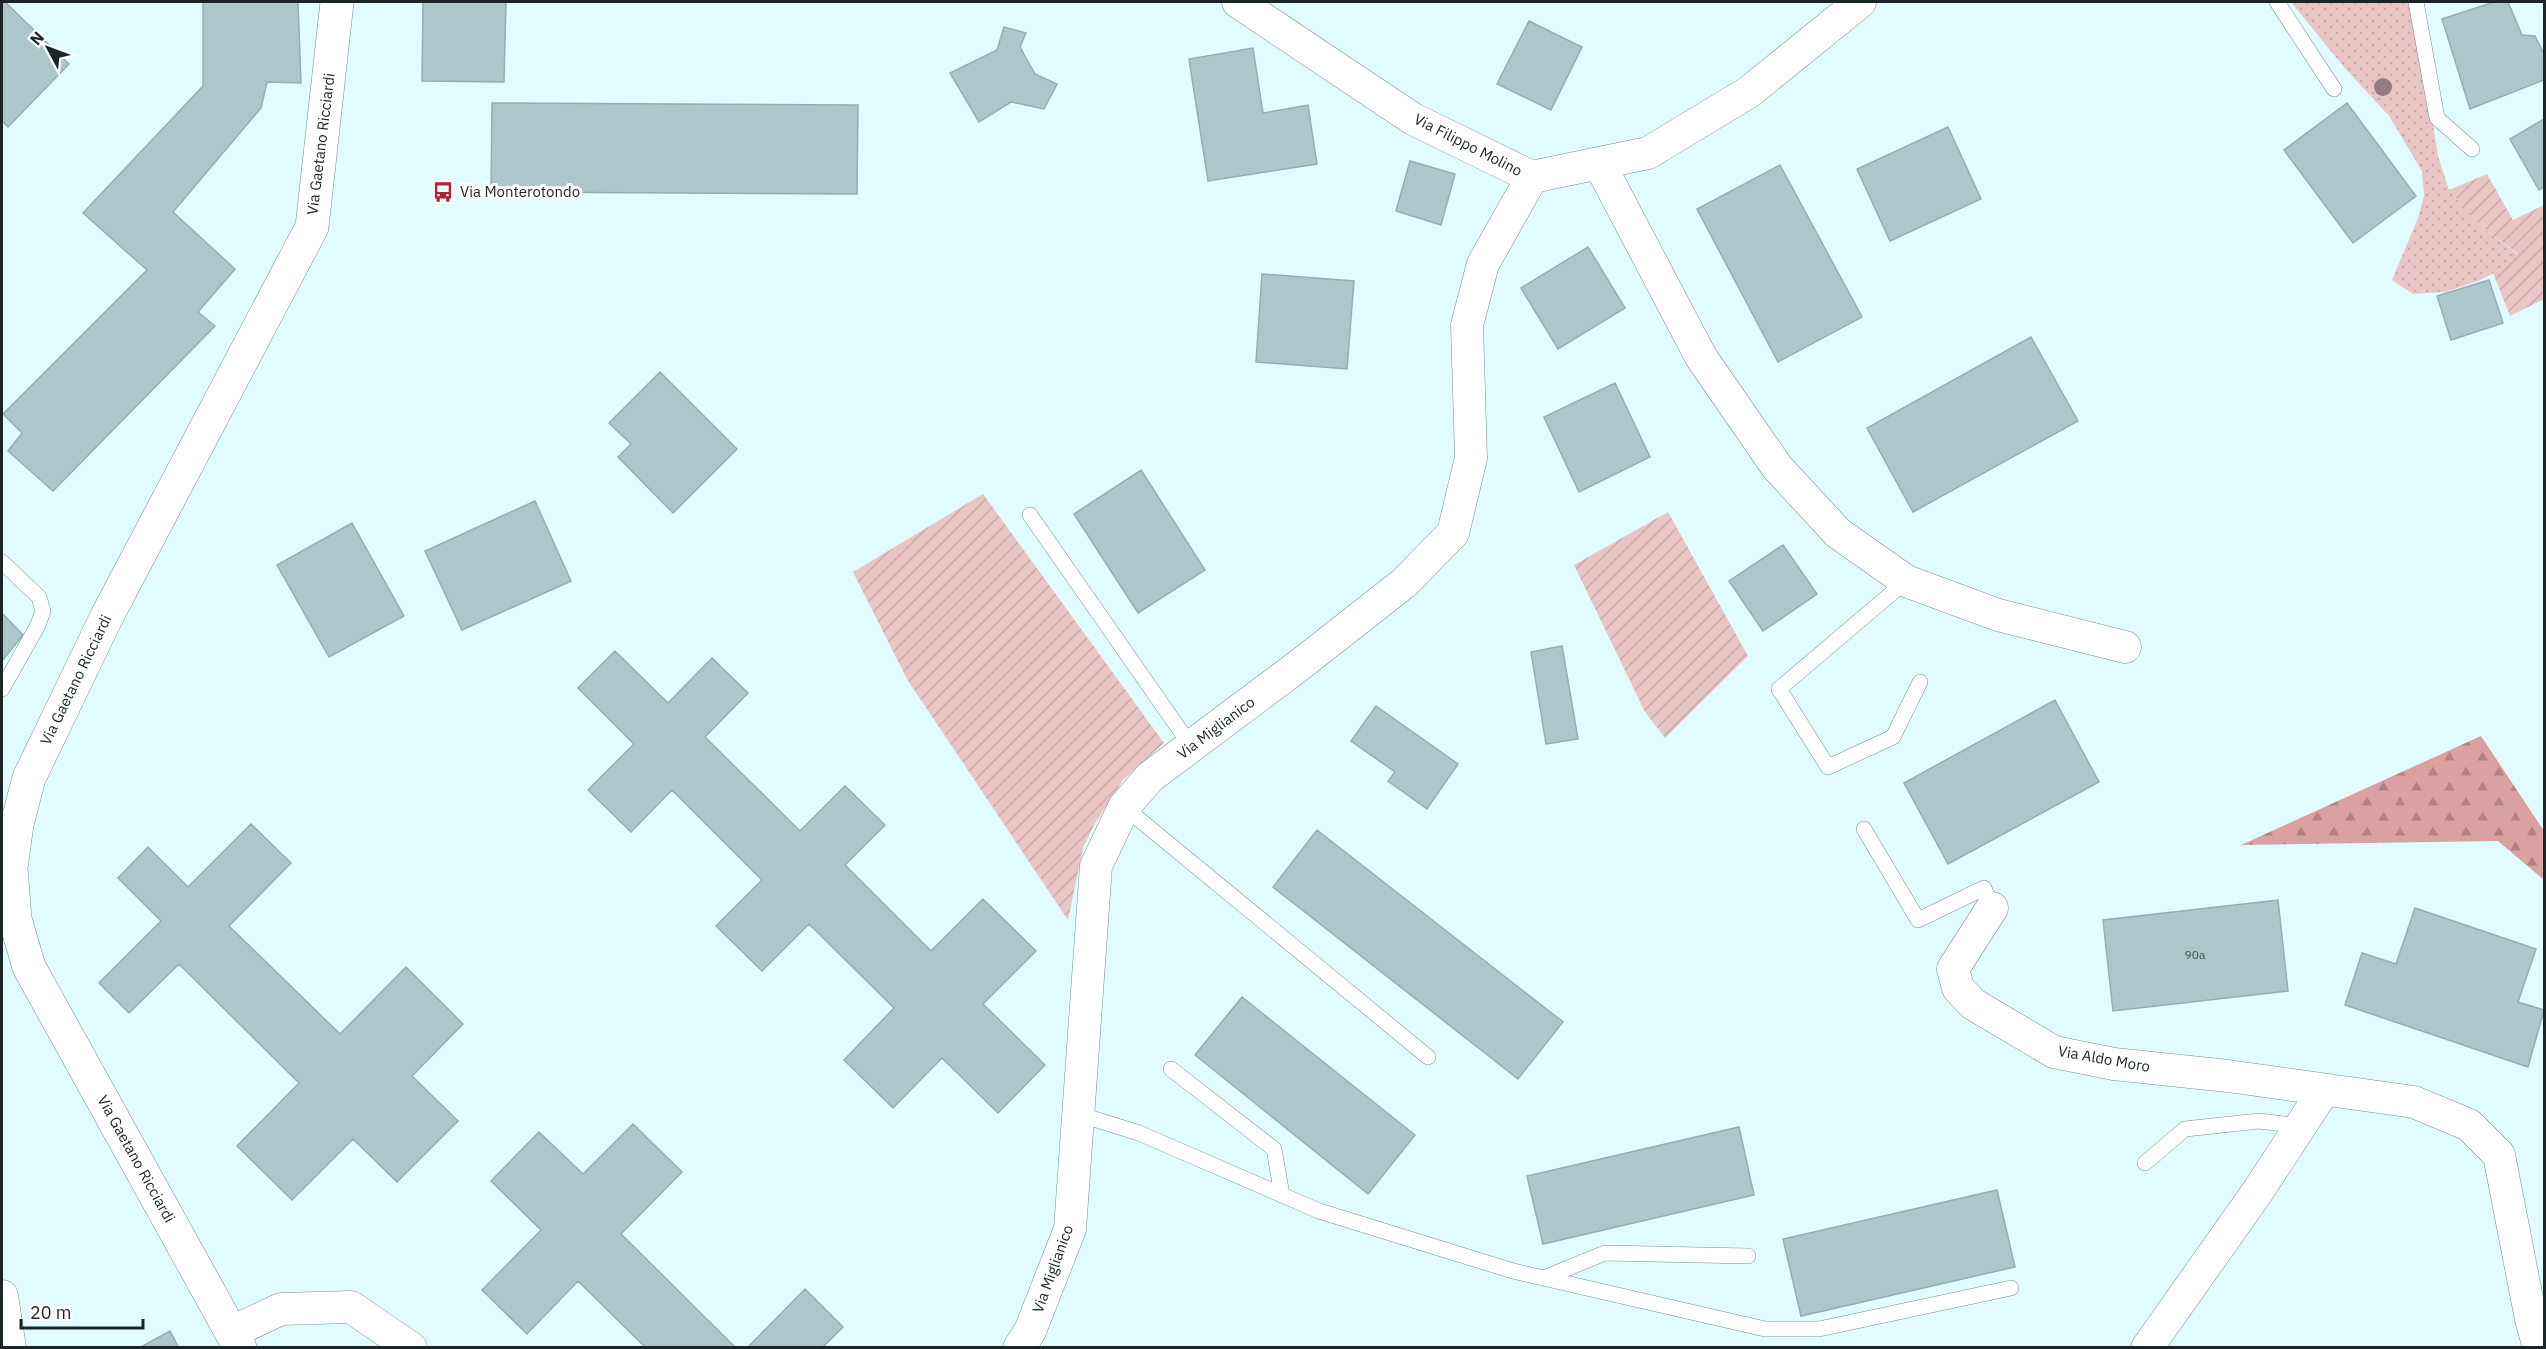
<svg xmlns="http://www.w3.org/2000/svg" width="2546" height="1349" font-family="'IBM Plex Sans',sans-serif">
	<style>
		.grass { fill: url(#grass-dots) }
		.forest { fill: url(#forest-firs) }
		.garden { fill: url(#garden-furrows) }
		.building { fill: #acc7c9; stroke: #94aeb0; stroke-width: 1.5 }
		.lines { fill: none; stroke-linecap: round; stroke-linejoin: round }
		.lane-casing { stroke: #768f91; stroke-width: 16 }
		.street-casing { stroke: #768f91; stroke-width: 33 }
		.secondary-casing { stroke: #768f91; stroke-width: 34 }
		.lane { stroke: #fff; stroke-width: 15 }
		.street { stroke: #fff; stroke-width: 32 }
		.secondary { stroke: #fff; stroke-width: 33 }
		.tree { fill: #957b82 }
		.labels { text-anchor: middle; stroke-width: 6; stroke-linejoin: round; paint-order: stroke }
		.number-label { font-size: 12px; fill: #3f4e4f }
		.street-label { font-size: 15px; fill: #1b2526; stroke: #fff }
		.poi-label { font-size: 15px; fill: #1b2526; stroke: #fff; text-anchor: start }
	</style>
	<defs>
		<pattern id="grass-dots" width="8" height="8" patternUnits="userSpaceOnUse" patternTransform="scale(1.5)"><rect width="8" height="8" fill="#eac5c5"/><path d="M2 2h.1M6 6h.1" fill="none" stroke="#c8a9a9" stroke-width="1.8" stroke-linecap="round"/></pattern>
		<pattern id="forest-firs" width="22" height="20" patternUnits="userSpaceOnUse" patternTransform="scale(1.5)"><rect width="22" height="20" fill="#dba0a2"/><path d="M5 1l3.5 6h-7zM16 11l3.5 6h-7z" fill="#b18284"/></pattern>
		<pattern id="garden-furrows" width="10" height="10" patternUnits="userSpaceOnUse" patternTransform="scale(1.5)"><rect width="10" height="10" fill="#eac5c5"/><path d="M-1 1l2-2M0 10L10 0M9 11l2-2" fill="none" stroke="#c8a9a9"/></pattern>
	</defs>
	<rect width="100%" height="100%" fill="#e1fcfe"/>
	<path class="grass" d="M 2291,2 L 2414,2 L 2438,156 L 2449,190 L 2478,224 L 2518,255 L 2502,269 L 2478,281 L 2445,292 L 2413,294 L 2392,280 L 2418,218 L 2424,196 L 2422,171 L 2389,116 L 2343,66 Z"/>
	<path class="forest" d="M 2481,736 L 2544,831 L 2544,880 L 2498,841 L 2241,845 Z"/>
	<path class="garden" d="M 2487,174 L 2513,220 L 2544,205 L 2544,299 L 2510,316 L 2493,273 L 2502,269 L 2518,254 L 2478,224 L 2449,190 Z
		M 983,494 L 1164,743 L 1123,780 L 1094,825 L 1083,848 L 1068,920 L 907,679 L 853,572 Z
		M 1668,512 L 1748,656 L 1665,738 L 1645,712 L 1574,565 Z"/>
	<path class="building" d="M 2,2 L 5,2 L 69,64 L 8,127 L 2,121 Z
		M 203,2 L 298,2 L 301,83 L 267,82 L 261,108 L 173,212 L 235,269 L 198,312 L 215,326 L 53,491 L 8,451 L 22,433 L 3,414 L 147,270 L 83,213 L 203,86 Z
		M 423,2 L 506,2 L 504,82 L 422,81 Z
		M 2494,2 L 2508,2 L 2522,35 L 2535,36 L 2544,54 L 2544,80 L 2470,109 L 2442,19 Z
		M 1529,21 L 1582,47 L 1551,110 L 1497,84 Z
		M 1004,27 L 1026,33 L 1020,47 L 1035,74 L 1057,84 L 1044,109 L 1011,102 L 979,122 L 950,73 L 997,50 Z
		M 1253,48 L 1263,113 L 1308,105 L 1317,164 L 1208,181 L 1189,59 Z
		M 492,103 L 858,105 L 857,194 L 491,192 Z
		M 2347,103 L 2416,196 L 2353,243 L 2284,150 Z
		M 2544,119 L 2544,187 L 2539,190 L 2510,139 Z
		M 1948,127 L 1981,199 L 1890,241 L 1857,169 Z
		M 1410,161 L 1455,174 L 1441,225 L 1396,211 Z
		M 1780,165 L 1862,317 L 1778,362 L 1697,209 Z
		M 1588,247 L 1625,308 L 1558,349 L 1521,288 Z
		M 1262,274 L 1354,281 L 1347,369 L 1256,362 Z
		M 2489,280 L 2503,323 L 2451,340 L 2437,296 Z
		M 2031,337 L 2078,421 L 1913,512 L 1867,428 Z
		M 660,372 L 737,449 L 673,513 L 618,457 L 631,444 L 609,423 Z
		M 1615,383 L 1650,457 L 1579,492 L 1544,417 Z
		M 1141,470 L 1205,570 L 1138,613 L 1074,514 Z
		M 535,501 L 571,581 L 462,630 L 425,551 Z
		M 352,523 L 404,616 L 329,657 L 277,565 Z
		M 1783,545 L 1817,594 L 1763,631 L 1729,581 Z
		M 2,613 L 23,635 L 2,661 Z
		M 1562,646 L 1578,739 L 1546,744 L 1531,652 Z
		M 615,651 L 668,703 L 712,658 L 748,693 L 705,737 L 800,831 L 845,786 L 885,825 L 845,865 L 931,951 L 983,899 L 1036,951 L 983,1004 L 1045,1065 L 998,1113 L 942,1058 L 893,1108 L 844,1060 L 894,1008 L 809,924 L 762,971 L 716,926 L 762,880 L 672,790 L 631,832 L 588,790 L 634,744 L 578,688 Z
		M 2055,700 L 2099,782 L 1948,864 L 1904,783 Z
		M 1376,706 L 1458,764 L 1427,809 L 1388,781 L 1395,772 L 1351,741 Z
		M 251,824 L 291,863 L 229,926 L 340,1034 L 406,967 L 463,1024 L 412,1076 L 458,1121 L 397,1182 L 353,1139 L 292,1200 L 237,1146 L 299,1083 L 179,964 L 129,1013 L 99,983 L 161,921 L 118,878 L 148,847 L 188,887 Z
		M 1317,830 L 1563,1022 L 1518,1079 L 1273,887 Z
		M 2278,900 L 2288,991 L 2113,1011 L 2103,920 Z
		M 2415,908 L 2536,949 L 2518,1002 L 2544,1010 L 2528,1067 L 2345,1005 L 2362,953 L 2396,964 Z
		M 1242,997 L 1415,1135 L 1368,1194 L 1195,1055 Z
		M 633,1124 L 682,1172 L 621,1234 L 736,1348 L 646,1348 L 578,1281 L 527,1334 L 482,1290 L 541,1230 L 491,1181 L 539,1132 L 583,1174 Z
		M 1739,1127 L 1754,1195 L 1543,1244 L 1527,1176 Z
		M 1997,1190 L 2015,1267 L 1801,1316 L 1783,1239 Z
		M 805,1289 L 843,1327 L 822,1348 L 747,1348 Z
		M 170,1331 L 179,1348 L 139,1348 Z"/>
	<g class="lines">
		<g class="lane-casing">
			<path id="lane" d="M 2277,2 L 2334,89
				M 2416,2 L 2437,118 L 2472,149
				M 1030,515 L 1191,746
				M 2,562 L 39,597 L 43,611 L 38,625 L 2,689
				M 1906,581 L 1779,689 L 1828,767 L 1893,737 L 1920,682
				M 1124,807 L 1428,1057
				M 1864,829 L 1918,920 L 1984,888 L 1992,908
				M 1171,1069 L 1274,1149 L 1282,1195
				M 1078,1114 L 1139,1133 L 1319,1211 L 1513,1271 L 1765,1329 L 1819,1329 L 2011,1288
				M 2145,1163 L 2185,1129 L 2259,1121 L 2300,1126
				M 1544,1278 L 1605,1253 L 1748,1256"/>
		</g>
		<g class="street-casing">
			<path id="street" d="M 1238,2 L 1413,119 L 1532,177 L 1648,153 L 1749,92 L 1860,2
				M 1599,163 L 1701,357 L 1777,467 L 1838,533 L 1906,581 L 1998,615 L 2125,647
				M 1992,908 L 1953,969 L 1958,988 L 1973,1004 L 2054,1052 L 2114,1064 L 2228,1076 L 2414,1102 L 2469,1125 L 2499,1155 L 2531,1319 L 2539,1348
				M 2,1296 L 10,1348
				M 232,1332 L 281,1309 L 351,1307 L 411,1348
				M 1019,1348 L 1030,1331 L 1070,1229 L 1096,866 L 1124,807 L 1150,777 L 1297,667 L 1404,583 L 1453,533 L 1471,458 L 1467,325 L 1483,264 L 1532,177
				M 2147,1348 L 2258,1191 L 2324,1090"/>
		</g>
		<g class="secondary-casing">
			<path id="secondary" d="M 240,1348 L 29,967 L 15,919 L 11,868 L 17,824 L 29,778 L 107,616 L 312,227 L 337,2"/>
		</g>
		<use href="#lane" class="lane"/>
		<use href="#street" class="street"/>
		<use href="#secondary" class="secondary"/>
	</g>
	<circle class="tree" cx="2383" cy="87" r="9"/>
	<defs>
		<g id="bus-bare" transform="scale(1.62)"><path d="M-5-6H5V4H4V6H2V4H-2V6H-4V4H-5ZM-3.5-4V0h7V-4ZM-3.5 1.2v1.5H-2V1.2ZM2 1.2v1.5H3.5V1.2Z" fill="#b21f3c" stroke="#fff" stroke-width="2.5" paint-order="stroke"/></g>
	</defs>
	<g fill-rule="evenodd">
		<use href="#bus-bare" x="443" y="192"/>
	</g>
	<g class="labels">
		<g class="number-label">
			<text x="2195" y="959">90a</text>
		</g>
		<g class="street-label">
			<text transform="translate(321 144) rotate(-83)" y="5">Via Gaetano Ricciardi</text>
			<text transform="translate(1468 145) rotate(27)" y="5">Via Filippo Molino</text>
			<text transform="translate(76 680) rotate(-64)" y="5">Via Gaetano Ricciardi</text>
			<text transform="translate(1216 728) rotate(-37)" y="5">Via Miglianico</text>
			<text transform="translate(2104 1059) rotate(10)" y="5">Via Aldo Moro</text>
			<text transform="translate(136 1159) rotate(61)" y="5">Via Gaetano Ricciardi</text>
			<text transform="translate(1053 1269) rotate(-70)" y="5">Via Miglianico</text>
		</g>
		<g class="poi-label">
			<text x="460" y="197">Via Monterotondo</text>
		</g>
	</g>
	<rect width="2546" height="1349" fill="none" stroke="#1b2526" stroke-width="6"/>
	<g transform="translate(48 48) rotate(311)" stroke="#ffffff" stroke-width="4.5" paint-order="stroke">
	<path d="M0-4.5L10 22L0 15L-10 22Z" fill="#1b2526"/>
	<text y="-9" font-size="16" font-weight="bold" text-anchor="middle" fill="#1b2526">N</text>
	</g>
	<path d="M21 1319v9h122v-9" fill="none" stroke="#1b2526" stroke-width="3"/>
	<text x="30" y="1319" font-size="18" fill="#1b2526" stroke="#ffffff" stroke-width="4.5" paint-order="stroke">20 m</text>
</svg>
